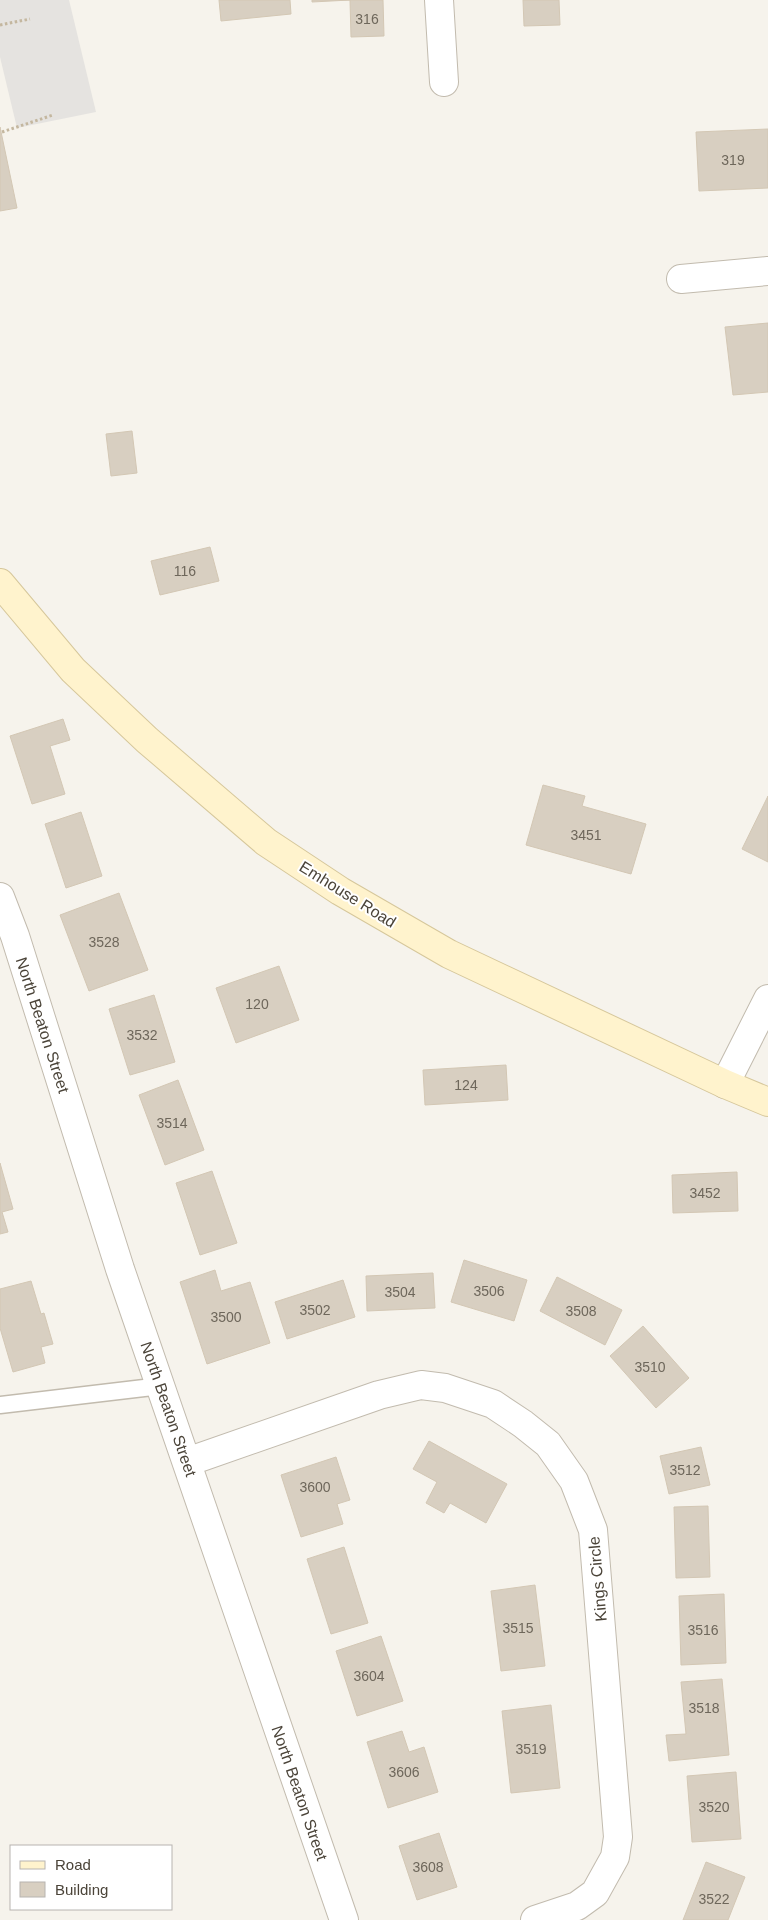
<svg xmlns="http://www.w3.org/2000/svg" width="768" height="1920" font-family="Arial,sans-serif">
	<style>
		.parking { fill: #e5e3e0 }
		.building { fill: #d8cfc1; stroke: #d3c7b4 }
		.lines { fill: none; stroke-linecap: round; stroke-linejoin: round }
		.lane-casing { stroke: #c2bbae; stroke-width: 19 }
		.street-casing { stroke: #c2bbae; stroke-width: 30 }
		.secondary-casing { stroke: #d6c79b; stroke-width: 30 }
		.path { stroke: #c4b79f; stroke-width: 3; stroke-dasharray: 2.5 2.5; stroke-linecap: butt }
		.lane { stroke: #fff; stroke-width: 16 }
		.street { stroke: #fff; stroke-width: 28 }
		.secondary { stroke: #fff3cd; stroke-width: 28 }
		.labels { text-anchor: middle; stroke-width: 4; stroke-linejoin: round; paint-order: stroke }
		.number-label { font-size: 14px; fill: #6e675b }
		.street-label { font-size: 16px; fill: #4b4439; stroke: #fff }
	</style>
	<rect width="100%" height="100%" fill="#f6f3ec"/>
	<path class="parking" d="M 0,0 L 69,0 L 96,112 L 17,128 L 0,57 Z"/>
	<path class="building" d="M 219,0 L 290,0 L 291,14 L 221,21 Z
		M 312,0 L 383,0 L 384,36 L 351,37 L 350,0 L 312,2 Z
		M 523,0 L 559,0 L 560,25 L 524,26 Z
		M 0,127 L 17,208 L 0,211 Z
		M 768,129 L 768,188 L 699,191 L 696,132 Z
		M 768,323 L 768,392 L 733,395 L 725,327 Z
		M 132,431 L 137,473 L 111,476 L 106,434 Z
		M 210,547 L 219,581 L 160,595 L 151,561 Z
		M 63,719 L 70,740 L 50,746 L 65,794 L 32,804 L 10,736 Z
		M 543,785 L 585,796 L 582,806 L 646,824 L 631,874 L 526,845 Z
		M 768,796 L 768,862 L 742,849 Z
		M 81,812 L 102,876 L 66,888 L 45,824 Z
		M 119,893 L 148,970 L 89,991 L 60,915 Z
		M 279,966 L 299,1020 L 236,1043 L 216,988 Z
		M 154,995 L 175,1062 L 130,1075 L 109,1009 Z
		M 506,1065 L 508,1100 L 425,1105 L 423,1070 Z
		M 178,1080 L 204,1150 L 165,1165 L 139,1095 Z
		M 0,1163 L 13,1209 L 2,1212 L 8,1232 L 0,1234 Z
		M 212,1171 L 237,1243 L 200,1255 L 176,1183 Z
		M 737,1172 L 738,1211 L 673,1213 L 672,1175 Z
		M 464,1260 L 527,1280 L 514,1321 L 451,1302 Z
		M 215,1270 L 221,1291 L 250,1282 L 270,1343 L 207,1364 L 180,1282 Z
		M 433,1273 L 435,1308 L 367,1311 L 366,1276 Z
		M 557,1277 L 622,1310 L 605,1345 L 540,1311 Z
		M 343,1280 L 355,1317 L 287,1339 L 275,1302 Z
		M 31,1281 L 41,1314 L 44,1313 L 53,1344 L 41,1347 L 45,1363 L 13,1372 L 0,1328 L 0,1289 Z
		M 643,1326 L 689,1378 L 656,1408 L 610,1356 Z
		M 429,1441 L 507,1484 L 486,1523 L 450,1503 L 444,1513 L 426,1503 L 437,1482 L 413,1469 Z
		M 701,1447 L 710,1485 L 669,1494 L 660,1456 Z
		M 336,1457 L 350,1500 L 337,1504 L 343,1524 L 301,1537 L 281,1475 Z
		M 708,1506 L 710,1577 L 676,1578 L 674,1507 Z
		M 344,1547 L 368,1623 L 331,1634 L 307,1559 Z
		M 535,1585 L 545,1666 L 501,1671 L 491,1591 Z
		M 724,1594 L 726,1663 L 681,1665 L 679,1596 Z
		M 381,1636 L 403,1701 L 357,1716 L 336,1651 Z
		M 722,1679 L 729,1755 L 669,1761 L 666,1735 L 686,1734 L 681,1682 Z
		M 551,1705 L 560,1788 L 511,1793 L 502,1711 Z
		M 402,1731 L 409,1752 L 424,1747 L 438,1792 L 388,1808 L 367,1742 Z
		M 736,1772 L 741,1839 L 692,1842 L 687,1776 Z
		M 439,1833 L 457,1887 L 417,1900 L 399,1846 Z
		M 706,1862 L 745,1877 L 728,1920 L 683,1920 Z"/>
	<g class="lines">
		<g class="lane-casing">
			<path id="lane" d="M 0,1405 L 161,1386"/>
		</g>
		<g class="street-casing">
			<path id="street" d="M 439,0 L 444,82
				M 681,279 L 768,271
				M 0,897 L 15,936 L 120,1269 L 344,1920
				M 725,1084 L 768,999
				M 187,1462 L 379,1395 L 421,1385 L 445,1388 L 493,1404 L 523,1424 L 548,1444 L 574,1481 L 593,1530 L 618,1837 L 615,1857 L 595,1893 L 577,1906 L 535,1920"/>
		</g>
		<g class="secondary-casing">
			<path id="secondary" d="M 0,583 L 73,670 L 147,740 L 266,842 L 340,891 L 449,954 L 725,1084 L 768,1102"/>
		</g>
		<path class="path" d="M 0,25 L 30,19
			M 2,132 L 53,115"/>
		<use href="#lane" class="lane"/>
		<use href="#street" class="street"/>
		<use href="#secondary" class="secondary"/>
	</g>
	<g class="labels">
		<g class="number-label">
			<text x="367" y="24">316</text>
			<text x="733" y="165">319</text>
			<text x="185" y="576">116</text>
			<text x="586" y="840">3451</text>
			<text x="104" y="947">3528</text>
			<text x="257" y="1009">120</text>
			<text x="142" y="1040">3532</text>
			<text x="466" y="1090">124</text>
			<text x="172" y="1128">3514</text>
			<text x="705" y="1198">3452</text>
			<text x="489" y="1296">3506</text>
			<text x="400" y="1297">3504</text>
			<text x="315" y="1315">3502</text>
			<text x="581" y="1316">3508</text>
			<text x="226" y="1322">3500</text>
			<text x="650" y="1372">3510</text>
			<text x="685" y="1475">3512</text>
			<text x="315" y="1492">3600</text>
			<text x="518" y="1633">3515</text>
			<text x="703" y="1635">3516</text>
			<text x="369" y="1681">3604</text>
			<text x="704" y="1713">3518</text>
			<text x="531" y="1754">3519</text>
			<text x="404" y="1777">3606</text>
			<text x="714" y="1812">3520</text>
			<text x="428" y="1872">3608</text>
			<text x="714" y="1904">3522</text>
		</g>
		<g class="street-label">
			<text transform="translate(348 894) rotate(32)" y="6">Emhouse Road</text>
			<text transform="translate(43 1025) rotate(72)" y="6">North Beaton Street</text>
			<text transform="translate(169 1409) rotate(71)" y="6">North Beaton Street</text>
			<text transform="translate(597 1579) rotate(-95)" y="6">Kings Circle</text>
			<text transform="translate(300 1793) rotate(71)" y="6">North Beaton Street</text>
		</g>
	</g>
	<rect x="10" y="1845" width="162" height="65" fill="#ffffff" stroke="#b7b4b0"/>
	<rect x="20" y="1861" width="25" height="8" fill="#fff3cd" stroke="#b7b4b0"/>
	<text x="55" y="1870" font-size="15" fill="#4b4439">Road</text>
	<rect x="20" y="1882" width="25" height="15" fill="#d8cfc1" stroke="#b7b4b0"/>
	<text x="55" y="1895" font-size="15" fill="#4b4439">Building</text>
</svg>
